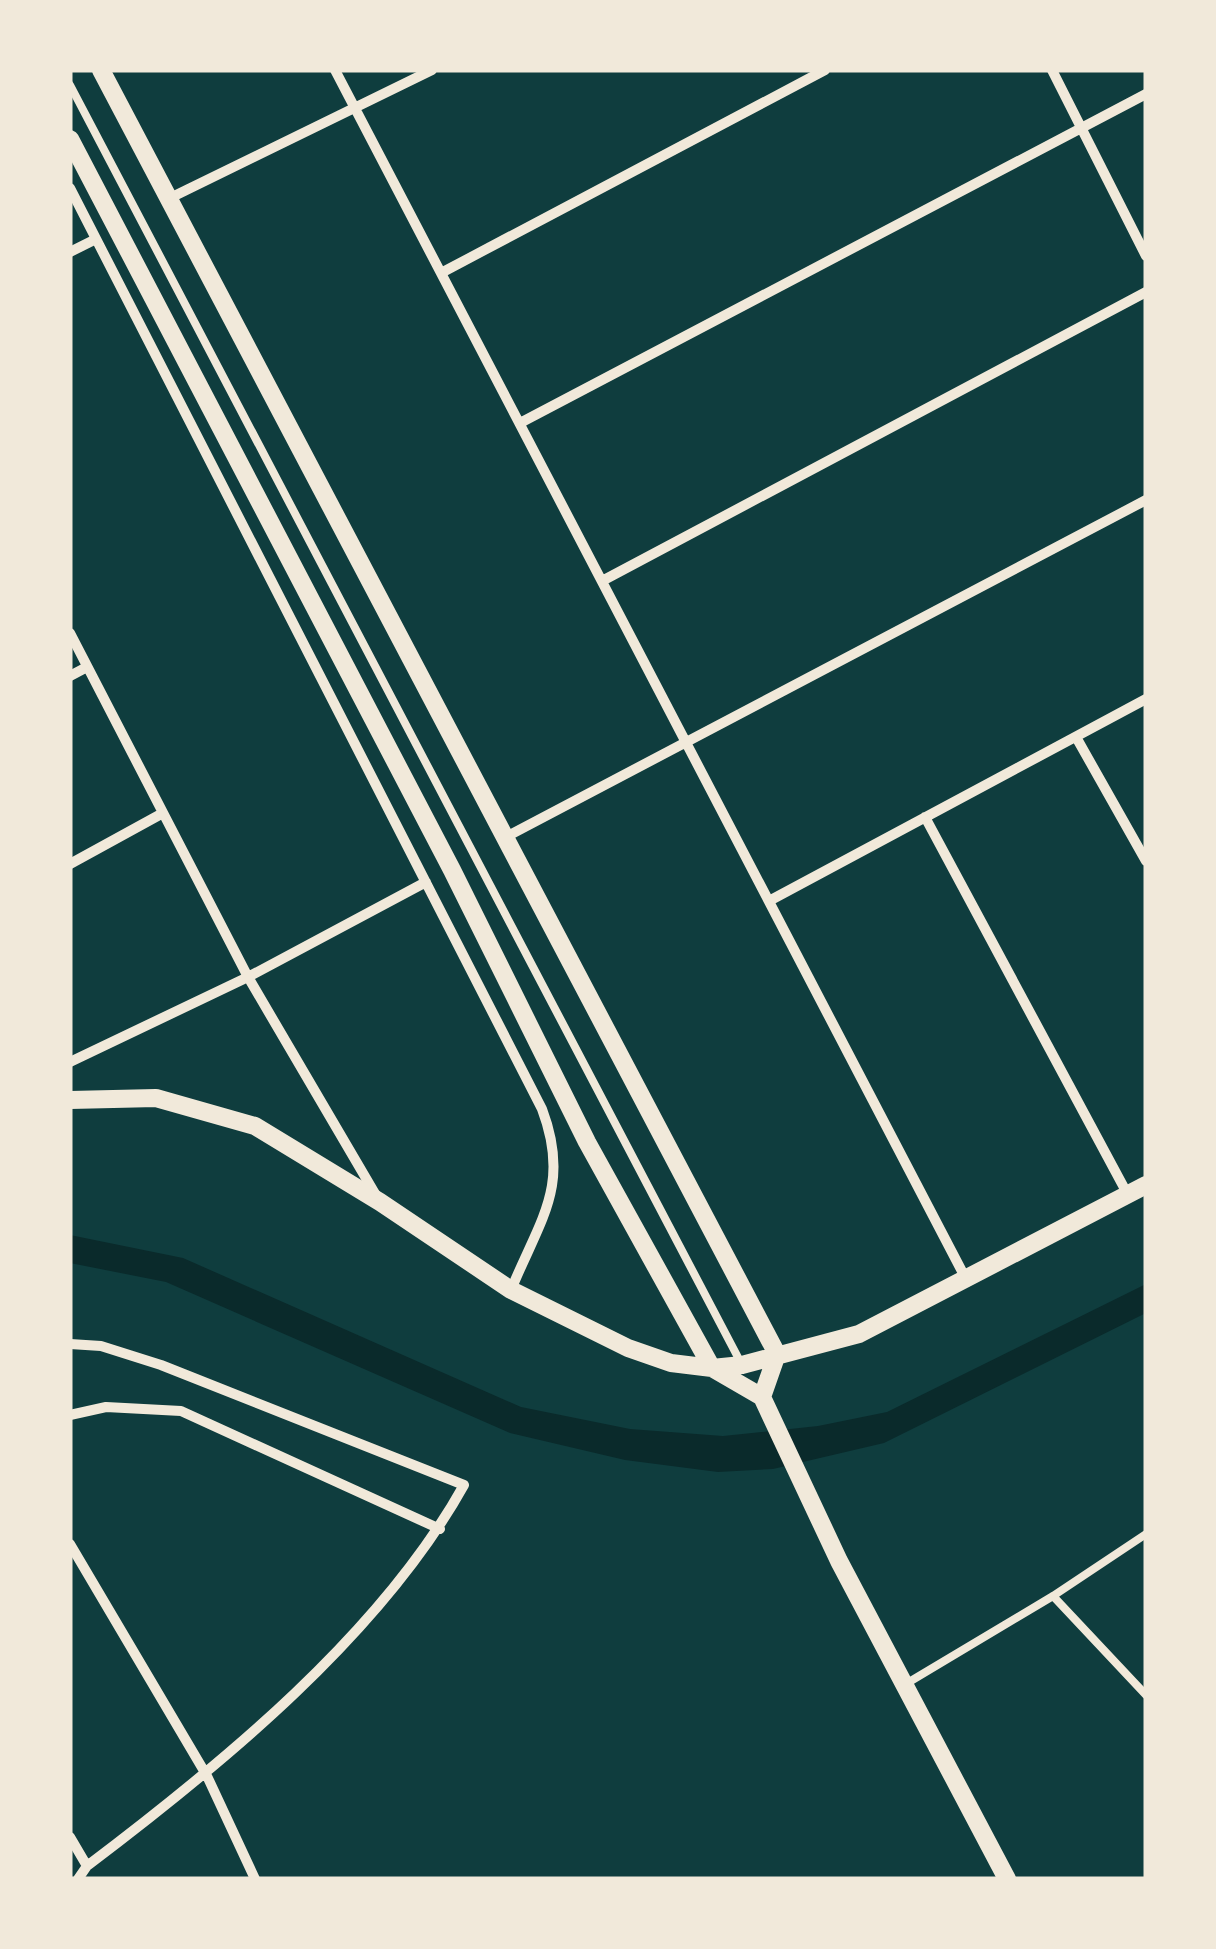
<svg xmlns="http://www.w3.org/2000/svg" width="1216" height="1949" font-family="Lato,sans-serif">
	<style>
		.water { fill: #0a2a2b }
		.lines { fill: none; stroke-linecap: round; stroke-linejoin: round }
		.service { stroke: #f1e9da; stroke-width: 8 }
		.minor { stroke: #f1e9da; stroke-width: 10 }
		.tertiary { stroke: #f1e9da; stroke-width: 18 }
	</style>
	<rect width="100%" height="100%" fill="#0f3d3e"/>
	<path class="water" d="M 70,1235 L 183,1258 L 521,1407 L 630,1429 L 723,1436 L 818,1426 L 887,1412 L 1146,1284 L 1146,1313 L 884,1443 L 773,1469 L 718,1472 L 625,1460 L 510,1433 L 166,1282 L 70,1263 Z"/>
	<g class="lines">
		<path class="service" d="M 70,85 L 742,1365
			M 1053,1596 L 1146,1695
			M 904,1685 L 1053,1596 L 1146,1534"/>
		<path class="minor" d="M 335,70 L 966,1279
			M 1052,70 L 1146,256
			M 70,188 L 542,1109 C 571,1186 540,1219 511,1290
			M 168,199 L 432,70
			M 70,252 L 96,239
			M 441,273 L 825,70
			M 520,423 L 1146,94
			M 602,581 L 1146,292
			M 70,633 L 248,977 L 377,1197
			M 70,676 L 87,667
			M 1076,737 L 1146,861
			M 925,817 L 1128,1195
			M 504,838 L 1146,500
			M 70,864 L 163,813
			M 769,901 L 1146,699
			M 70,1062 L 248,977 L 426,882
			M 70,1344 L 101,1346 L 161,1365 L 464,1485 C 381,1634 222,1764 87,1866 L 78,1879
			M 70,1415 L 106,1407 L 181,1411 L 440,1529
			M 70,1544 L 207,1776 L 255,1879
			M 70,1837 L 87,1866"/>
		<path class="tertiary" d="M 101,70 L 777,1354 L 762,1397
			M 70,139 L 452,870 L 587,1142 L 712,1368 L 762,1397 L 839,1561 L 1007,1879
			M 70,1100 L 156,1098 L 255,1126 L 380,1202 L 511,1290 L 628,1348 L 671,1363 L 712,1368 L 742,1365 L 859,1334 L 1146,1185"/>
	</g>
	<rect width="1216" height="1949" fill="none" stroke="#f1e9da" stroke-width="145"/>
</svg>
